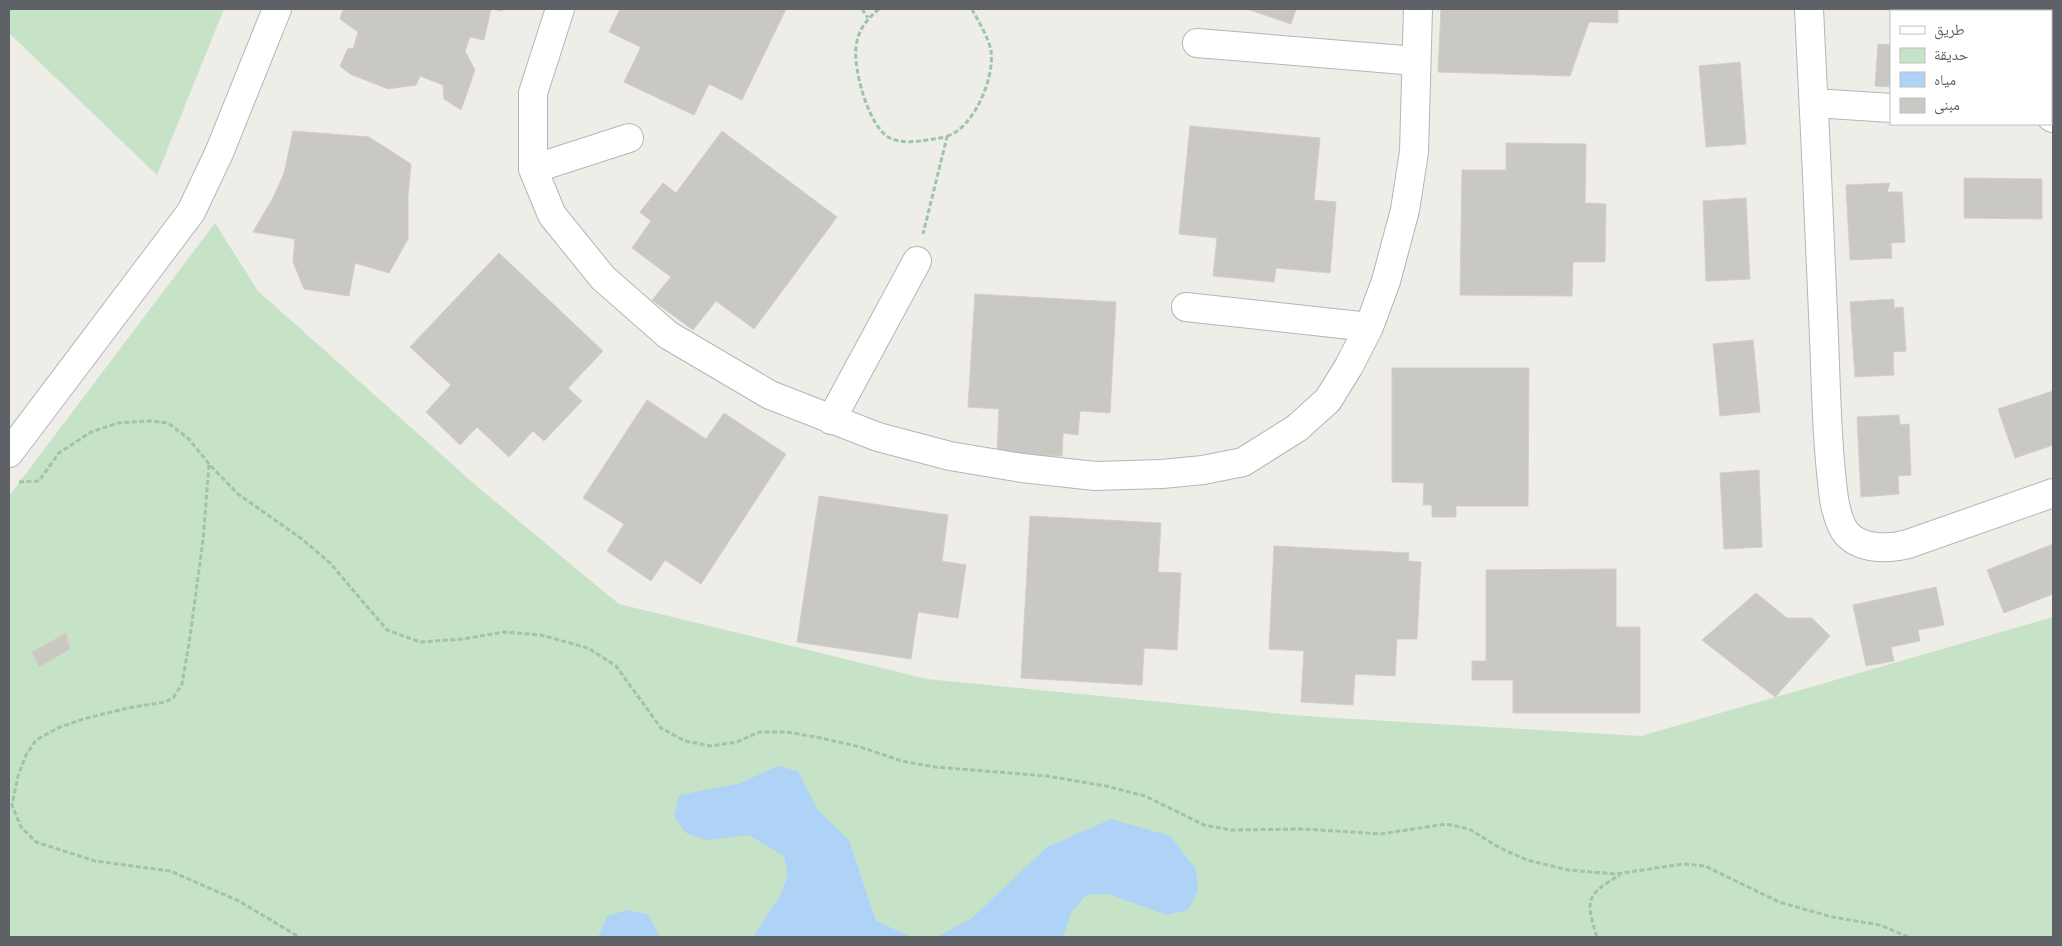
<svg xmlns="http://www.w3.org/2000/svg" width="2062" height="946" font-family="Cabin,'Noto Naskh Arabic',sans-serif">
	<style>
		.green { fill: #c6e3c8 }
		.water { fill: #afd3f6 }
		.building { fill: #cac8c3; stroke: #d3cfc5 }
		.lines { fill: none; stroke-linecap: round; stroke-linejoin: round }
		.minor-casing { stroke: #b3b6ba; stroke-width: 30 }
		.path { stroke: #9fc4ac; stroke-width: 3; stroke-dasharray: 5 2.5; stroke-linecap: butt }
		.minor { stroke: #fff; stroke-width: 28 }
	</style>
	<rect width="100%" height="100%" fill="#eeede7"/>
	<path class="green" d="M 9,9 L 224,9 L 157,175 L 9,33 Z
		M 215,223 L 258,291 L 480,489 L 619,604 L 927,679 L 1304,716 L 1641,736 L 2053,617 L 2053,937 L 9,937 L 9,496 Z"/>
	<path class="water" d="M 778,766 L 798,771 L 818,810 L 849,840 L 876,921 L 912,937 L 753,937 L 780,896 L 788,875 L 784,856 L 749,835 L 706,840 L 686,833 L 674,816 L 679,795 L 738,784 Z
		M 1111,819 L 1170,836 L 1196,869 L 1198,891 L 1188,910 L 1167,915 L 1108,894 L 1086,895 L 1071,913 L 1063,937 L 937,937 L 972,918 L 1047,847 Z
		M 627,910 L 648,914 L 660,937 L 598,937 L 607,916 Z"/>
	<path class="building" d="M 343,9 L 503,9 L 502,11 L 491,9 L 484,40 L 470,37 L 465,51 L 475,70 L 461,110 L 444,99 L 443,85 L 420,76 L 416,85 L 388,89 L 350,74 L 340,66 L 348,48 L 353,49 L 358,32 L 340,19 Z
		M 620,9 L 786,9 L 742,100 L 709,84 L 694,115 L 624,82 L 641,47 L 609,32 Z
		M 1247,9 L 1296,9 L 1291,24 Z
		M 1441,9 L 1618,9 L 1618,23 L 1589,22 L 1570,76 L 1438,72 Z
		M 2051,36 L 2053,36 L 2053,98 L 2051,98 Z
		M 1878,44 L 1891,45 L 1891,87 L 1875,86 Z
		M 1740,62 L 1746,144 L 1706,147 L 1699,66 Z
		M 1190,126 L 1320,138 L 1314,200 L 1336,202 L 1330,273 L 1276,268 L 1274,282 L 1213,276 L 1217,238 L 1179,234 Z
		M 293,131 L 369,137 L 411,164 L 408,196 L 408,239 L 389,273 L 355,263 L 349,296 L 304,289 L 293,262 L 295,239 L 253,232 L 274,196 L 284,173 Z
		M 722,131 L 837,217 L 754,329 L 716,301 L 693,330 L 652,300 L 671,277 L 632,248 L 651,221 L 640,212 L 663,183 L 676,193 Z
		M 1506,143 L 1586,144 L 1585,203 L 1606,204 L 1605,262 L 1573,262 L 1572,296 L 1460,295 L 1462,170 L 1506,170 Z
		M 1964,178 L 2042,179 L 2042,219 L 1964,218 Z
		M 1890,183 L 1887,192 L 1902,192 L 1905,242 L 1891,243 L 1892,258 L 1850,260 L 1846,185 Z
		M 1746,198 L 1750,279 L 1706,281 L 1703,201 Z
		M 499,253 L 603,351 L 568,388 L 582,401 L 544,441 L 533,431 L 509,457 L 477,427 L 460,445 L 426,412 L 451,385 L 410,347 Z
		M 975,294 L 1116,302 L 1110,413 L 1080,411 L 1078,435 L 1063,433 L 1062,456 L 997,453 L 999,409 L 968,407 Z
		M 1894,299 L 1894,308 L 1903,307 L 1906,351 L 1893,352 L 1894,375 L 1855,377 L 1850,302 Z
		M 1753,340 L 1760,412 L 1720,416 L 1713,344 Z
		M 1392,368 L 1529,368 L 1528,506 L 1456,506 L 1456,517 L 1432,517 L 1432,505 L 1423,505 L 1424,483 L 1392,482 Z
		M 2053,391 L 2053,445 L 2015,458 L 1998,409 Z
		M 647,400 L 706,439 L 724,413 L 786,454 L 701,584 L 665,560 L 651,581 L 607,551 L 624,524 L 583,498 Z
		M 1899,415 L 1900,425 L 1909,424 L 1911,475 L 1898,476 L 1899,494 L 1861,497 L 1857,417 Z
		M 1759,470 L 1762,547 L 1724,549 L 1720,473 Z
		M 819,496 L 948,515 L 942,561 L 966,565 L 958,618 L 918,612 L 911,659 L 797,642 Z
		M 1030,516 L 1161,523 L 1158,572 L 1181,573 L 1177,650 L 1144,648 L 1142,685 L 1021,678 Z
		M 2053,544 L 2053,594 L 2004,613 L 1987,570 Z
		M 1274,546 L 1409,553 L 1408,561 L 1421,562 L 1417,639 L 1397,639 L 1395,676 L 1355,674 L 1353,705 L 1301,702 L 1304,651 L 1269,649 Z
		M 1616,569 L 1616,627 L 1640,627 L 1640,713 L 1513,713 L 1513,680 L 1472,680 L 1472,661 L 1486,661 L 1486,570 Z
		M 1936,587 L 1944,625 L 1918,630 L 1920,641 L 1891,647 L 1894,661 L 1866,666 L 1853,605 Z
		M 1756,593 L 1787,618 L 1812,618 L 1830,636 L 1775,697 L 1702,640 Z
		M 66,633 L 70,649 L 39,667 L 32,652 Z"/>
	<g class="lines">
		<g class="minor-casing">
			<path id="minor" d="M 560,9 L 533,93 L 533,169 L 552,215 L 603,278 L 668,335 L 770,395 L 878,437 L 950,456 L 1022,468 L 1095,476 L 1162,474 L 1203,470 L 1243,462 L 1297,428 L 1328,400 L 1349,366 L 1369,327 L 1386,281 L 1405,210 L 1414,152 L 1418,9
				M 1809,9 C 1814,111 1819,212 1823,314 C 1826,376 1826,438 1834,499 C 1836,510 1840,526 1847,534 C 1862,550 1889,549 1908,544 L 2053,493
				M 1197,43 L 1416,61
				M 1814,103 L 1891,108
				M 2051,117 L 2053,118
				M 533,169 L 629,138
				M 1186,307 L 1369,327
				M 831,420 L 917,261
				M 9,453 L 191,212 L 219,153 L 277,9"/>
		</g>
		<path class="path" d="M 862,9 L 868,18
			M 879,9 C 866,20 858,30 856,47 C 853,69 869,128 890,138 C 907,146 928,139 947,137 L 923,234
			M 947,136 C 973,129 995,78 991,51 C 989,38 978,21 972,9
			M 209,465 L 203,540 L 189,644 L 182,684 L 173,698 L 165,702 L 128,708 L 83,719 L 58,728 L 36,740 L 26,755 L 18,776 L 12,805 L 21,827 L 36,842 L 95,861 L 170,871 L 239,901 L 299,937
			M 19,482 L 39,481 L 59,453 L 91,432 L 118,423 L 149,421 L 168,423 L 188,438 L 209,464 L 238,494 L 302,539 L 330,563 L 387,630 L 420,642 L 463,639 L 504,632 L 541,635 L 588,648 L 616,666 L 661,728 L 685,741 L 711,746 L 737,742 L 759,732 L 787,732 L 821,738 L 860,747 L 902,761 L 935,767 L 1047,776 L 1106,786 L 1145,796 L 1204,825 L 1231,830 L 1304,829 L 1381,834 L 1446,824 L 1469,829 L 1500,848 L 1527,860 L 1568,870 L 1616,874 L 1683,864 L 1705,866 L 1779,902 L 1832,917 L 1880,925 L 1908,937
			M 1597,937 C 1585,899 1586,895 1620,875"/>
		<use href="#minor" class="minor"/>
	</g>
	<rect width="2062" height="946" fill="none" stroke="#5e6165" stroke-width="20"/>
	<rect x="1890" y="10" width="162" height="115" fill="#ffffff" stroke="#bfc0c1"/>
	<rect x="1900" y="26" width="25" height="8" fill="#ffffff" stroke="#bfc0c1"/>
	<text x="1934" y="35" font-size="15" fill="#5e6165">طريق</text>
	<rect x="1900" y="48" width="25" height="15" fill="#c6e3c8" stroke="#bfc0c1"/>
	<text x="1934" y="60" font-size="15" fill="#5e6165">حديقة</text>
	<rect x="1900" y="72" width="25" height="15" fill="#afd3f6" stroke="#bfc0c1"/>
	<text x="1934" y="85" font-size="15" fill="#5e6165">مياه</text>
	<rect x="1900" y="98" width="25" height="15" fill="#cac8c3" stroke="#bfc0c1"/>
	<text x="1934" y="110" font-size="15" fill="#5e6165">مبنى</text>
</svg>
